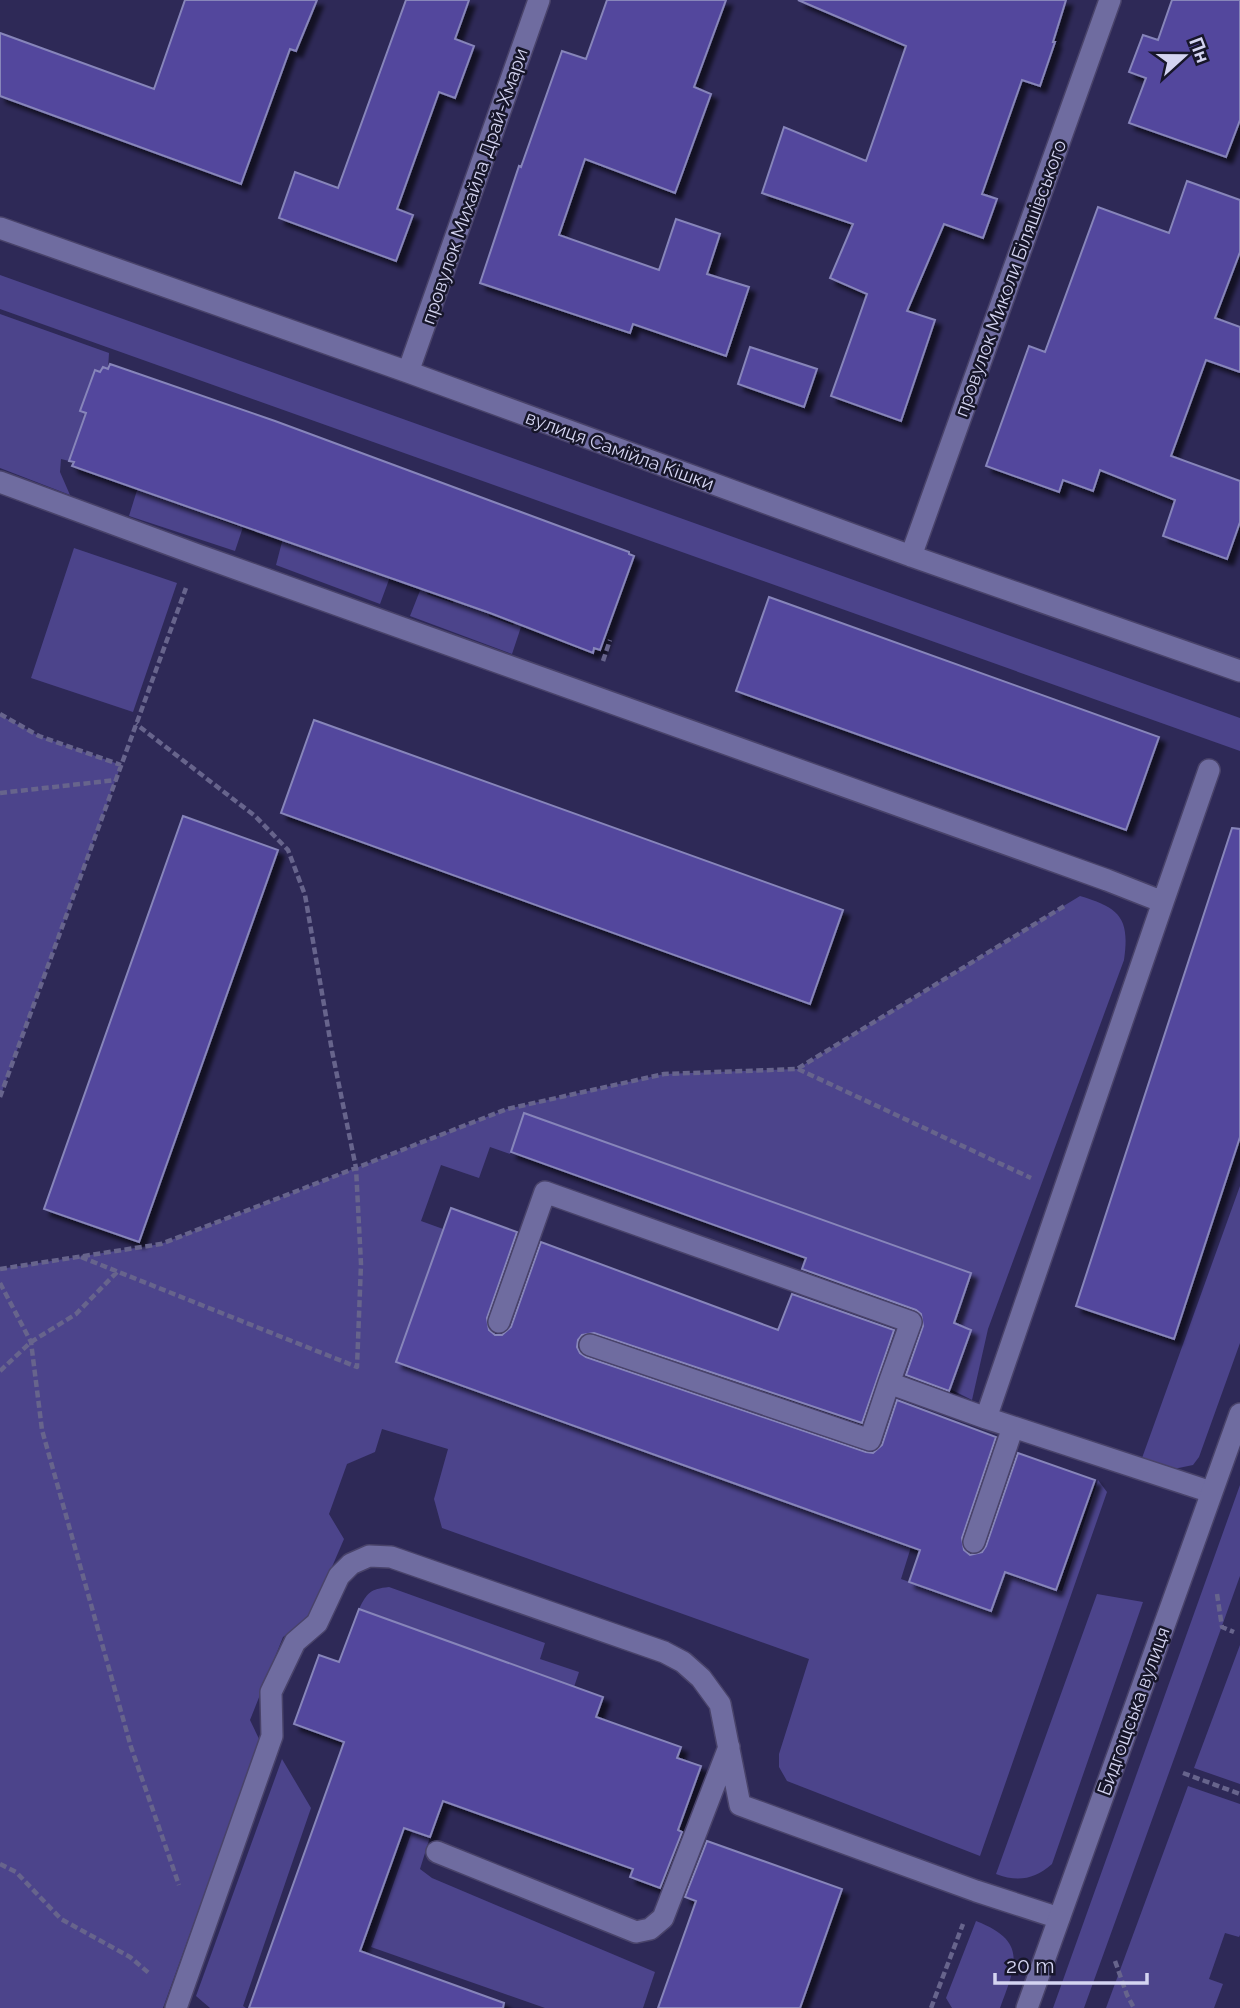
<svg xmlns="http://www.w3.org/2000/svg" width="1240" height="2008" font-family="Raleway,sans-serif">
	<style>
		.green { fill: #4c448b }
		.building { fill: #52479d; stroke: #8785ba; stroke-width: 2; filter: url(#shadow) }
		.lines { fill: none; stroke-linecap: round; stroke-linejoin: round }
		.service-casing { stroke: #49436a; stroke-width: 24 }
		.minor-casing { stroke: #49436a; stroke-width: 24 }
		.path { stroke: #67648c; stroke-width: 4.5; stroke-dasharray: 7 3.5; stroke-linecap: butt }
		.service { stroke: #6f6ca0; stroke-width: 21 }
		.minor { stroke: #6f6ca0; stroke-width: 21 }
		.labels { text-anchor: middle; stroke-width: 5; stroke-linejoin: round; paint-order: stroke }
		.street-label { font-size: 19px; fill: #d4d4f1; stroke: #17162a }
	</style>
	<defs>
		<filter id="shadow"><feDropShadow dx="6" dy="6" stdDeviation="2" flood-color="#0009"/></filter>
	</defs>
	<rect width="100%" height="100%" fill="#2e2957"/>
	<path class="green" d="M 0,275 L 1240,718 L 1240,751 L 0,309 Z
		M 0,314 L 109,353 L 108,369 L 103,367 L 80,411 L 86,413 L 69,461 L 61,459 L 60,472 L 70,495 L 0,468 Z
		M 138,487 L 176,504 L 178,501 L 212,513 L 212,517 L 237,526 L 239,522 L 244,524 L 235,551 L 129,516 Z
		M 283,538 L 288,540 L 288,543 L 315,553 L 317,550 L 350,562 L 350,565 L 376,574 L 377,572 L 390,577 L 380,604 L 276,565 Z
		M 74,548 L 177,583 L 133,712 L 31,678 Z
		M 421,588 L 428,590 L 427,594 L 453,603 L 455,599 L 490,612 L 489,616 L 513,625 L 516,622 L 522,624 L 512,654 L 410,616 Z
		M 0,715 L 39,736 L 121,765 L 0,1097 Z
		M 1080,896 C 1120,908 1130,918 1124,960 L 988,1329 L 972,1400 L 950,1389 L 970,1330 L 954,1323 L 970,1273 L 525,1113 L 510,1154 L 490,1147 L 479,1178 L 441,1165 L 421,1221 L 468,1238 L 396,1362 L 911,1547 L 901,1579 L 991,1610 L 1005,1572 L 1062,1591 L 1098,1480 L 1107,1492 L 980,1856 L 787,1781 L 779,1767 L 779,1754 L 809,1659 L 442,1528 L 434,1499 L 448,1449 L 382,1429 L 375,1452 L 347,1464 L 329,1514 L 344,1539 L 310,1618 L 283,1637 L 250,1720 L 260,1741 L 163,2008 L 0,2008 L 0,1269 L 161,1244 L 507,1109 L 664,1074 L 797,1069 Z
		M 1240,1186 L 1240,1343 L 1199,1457 L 1193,1465 L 1169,1470 L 1142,1458 Z
		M 1240,1485 L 1240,1576 L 1084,2008 L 1053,2008 Z
		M 389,1587 L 545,1643 L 540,1659 L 579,1672 L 574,1687 L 359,1609 C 367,1593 370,1589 389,1587 Z
		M 1097,1594 L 1143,1602 L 1052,1864 C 1034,1880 1017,1882 996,1874 Z
		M 1240,1645 L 1240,1784 L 1194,1768 Z
		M 282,1759 L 311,1808 L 243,2006 L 246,2008 L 210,2008 L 196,1996 Z
		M 1188,1786 L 1240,1804 L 1240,1935 L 1239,1937 L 1225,1933 L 1209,1979 L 1223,1984 L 1214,2008 L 1106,2008 Z
		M 412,1831 L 430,1837 L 420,1869 L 432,1878 L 655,1972 L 643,2008 L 545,2008 L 371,1947 Z
		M 976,1921 C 1028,1941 1016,1965 1000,2008 L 952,2008 L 946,1998 Z"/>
	<path class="building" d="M 185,0 L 317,0 L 296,51 L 290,49 L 241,184 L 0,96 L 0,33 L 154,89 Z
		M 406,0 L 469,0 L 455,39 L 474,46 L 455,98 L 439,92 L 397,209 L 413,215 L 396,261 L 279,218 L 295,172 L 338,188 Z
		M 607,0 L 726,0 L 694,87 L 711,94 L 675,193 L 585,159 L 559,235 L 659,270 L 676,219 L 720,234 L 707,274 L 749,287 L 726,356 L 633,324 L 630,333 L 480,283 L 519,166 L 521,167 L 562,51 L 586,59 Z
		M 798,0 L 1066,0 L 1053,42 L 1055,42 L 1040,86 L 1022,80 L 982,194 L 997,199 L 983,238 L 944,224 L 907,311 L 935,320 L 901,421 L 831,396 L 867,294 L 830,278 L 853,224 L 762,193 L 784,127 L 866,161 L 906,46 Z
		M 1172,0 L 1240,0 L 1240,120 L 1226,157 L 1129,123 L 1146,78 L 1129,72 L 1143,35 L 1158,40 Z
		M 1187,181 L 1240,200 L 1240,252 L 1215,318 L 1240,327 L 1240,372 L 1206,360 L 1171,456 L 1240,481 L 1240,522 L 1227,559 L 1163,536 L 1175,500 L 1100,470 L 1093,491 L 1063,480 L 1059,492 L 986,466 L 1029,346 L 1045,352 L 1098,207 L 1169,233 Z
		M 750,347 L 817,369 L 804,407 L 738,384 Z
		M 110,364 L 275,421 L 629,552 L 629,554 L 634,556 L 600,650 L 594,648 L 593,653 L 490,613 L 72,466 L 74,462 L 69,461 L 86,413 L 80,411 L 95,370 L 100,372 L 103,367 L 108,369 Z
		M 769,597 L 1159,737 L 1126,830 L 736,691 Z
		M 314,720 L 843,910 L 810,1004 L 281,813 Z
		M 183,816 L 278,850 L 139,1242 L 44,1209 Z
		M 1232,828 L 1240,829 L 1240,1137 L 1174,1339 L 1076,1306 Z
		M 524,1113 L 971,1273 L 954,1323 L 971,1330 L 949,1391 L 906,1375 L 923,1326 L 921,1314 L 916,1310 L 802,1269 L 806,1258 L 511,1152 Z
		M 451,1208 L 517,1232 L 487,1318 L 489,1330 L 495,1335 L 502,1335 L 511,1327 L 541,1242 L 778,1330 L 792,1294 L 894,1330 L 862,1423 L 594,1333 L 582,1335 L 578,1340 L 577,1347 L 580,1353 L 586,1357 L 866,1452 L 873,1453 L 882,1445 L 897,1400 L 996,1437 L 962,1538 L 964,1550 L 970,1555 L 982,1552 L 986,1546 L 1018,1453 L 1095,1480 L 1056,1590 L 1005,1572 L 991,1611 L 909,1582 L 920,1550 L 396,1362 Z
		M 359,1609 L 603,1697 L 596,1717 L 681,1747 L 677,1758 L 701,1766 L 678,1830 L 682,1832 L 660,1888 L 630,1877 L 633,1869 L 443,1801 L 430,1837 L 404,1828 L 360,1951 L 504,2003 L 503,2008 L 249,2008 L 344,1742 L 294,1724 L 319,1655 L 339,1662 Z
		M 707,1841 L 842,1889 L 800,2008 L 658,2008 L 696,1901 L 685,1897 Z"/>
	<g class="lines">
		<g class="service-casing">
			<path id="service" d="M 0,482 L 198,555 L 1107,880 L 1163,902 L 1209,770
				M 1163,902 L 986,1418 L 1211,1492
				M 499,1322 L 545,1192 L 911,1322 L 889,1383 L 986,1418
				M 590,1345 L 870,1440 L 889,1383
				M 974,1542 L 1013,1427
				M 437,1852 L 636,1932 L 650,1929 L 663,1918 L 729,1747
				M 176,2008 L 272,1736 L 271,1692 L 295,1642 L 317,1623 L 339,1576 L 351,1564 L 369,1556 L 391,1557 L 664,1652 L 683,1662 L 701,1678 L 720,1704 L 740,1805 L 976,1891 L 1059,1918"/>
		</g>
		<g class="minor-casing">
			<path id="minor" d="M 0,228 L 408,372 L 911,556 L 1240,671
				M 408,372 L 539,0
				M 911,556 L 1110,0
				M 1027,2008 L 1240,1414"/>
		</g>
		<path class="path" d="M 603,661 L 610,640
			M 0,714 L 39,736 L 121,765
			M 0,793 L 116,780
			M 798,1069 L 1031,1178
			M 0,1097 L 186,588
			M 81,1257 L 357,1367 L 361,1264 L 356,1168 L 332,1051 L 305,895 L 288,850 L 255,816 L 136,724
			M 0,1269 L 161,1244 L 507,1109 L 664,1074 L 797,1069 L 1066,905
			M 0,1283 L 31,1342 L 42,1430 L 131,1747 L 179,1885
			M 0,1371 L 31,1342 L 76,1314 L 117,1272
			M 1217,1594 L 1222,1627 L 1234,1632
			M 1183,1773 L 1240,1794
			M 0,1864 L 16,1872 L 61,1919 L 130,1957 L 150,1974
			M 1115,1961 L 1127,1995 L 1134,2008
			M 931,2008 L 963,1924"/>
		<use href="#service" class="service"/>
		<use href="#minor" class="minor"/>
	</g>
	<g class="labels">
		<g class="street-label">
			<text transform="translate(474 186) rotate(-71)" y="7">провулок Михайла Драй-Хмари</text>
			<text transform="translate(1010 278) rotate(-70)" y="7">провулок Миколи Біляшівського</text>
			<text transform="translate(620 450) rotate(20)" y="7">вулиця Самійла Кішки</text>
			<text transform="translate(1133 1711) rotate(-70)" y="7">Бидгощська вулиця</text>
		</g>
	</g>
	<g transform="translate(1184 56) rotate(69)" stroke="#17162a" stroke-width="5" paint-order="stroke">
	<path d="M0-5L12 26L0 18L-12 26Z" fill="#d4d4f1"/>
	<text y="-10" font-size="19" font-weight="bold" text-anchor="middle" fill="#d4d4f1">Пн</text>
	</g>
	<path d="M995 1973v10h152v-10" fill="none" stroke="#d4d4f1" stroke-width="3.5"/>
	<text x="1006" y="1973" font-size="21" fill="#d4d4f1" stroke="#17162a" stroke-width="5" paint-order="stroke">20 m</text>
</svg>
